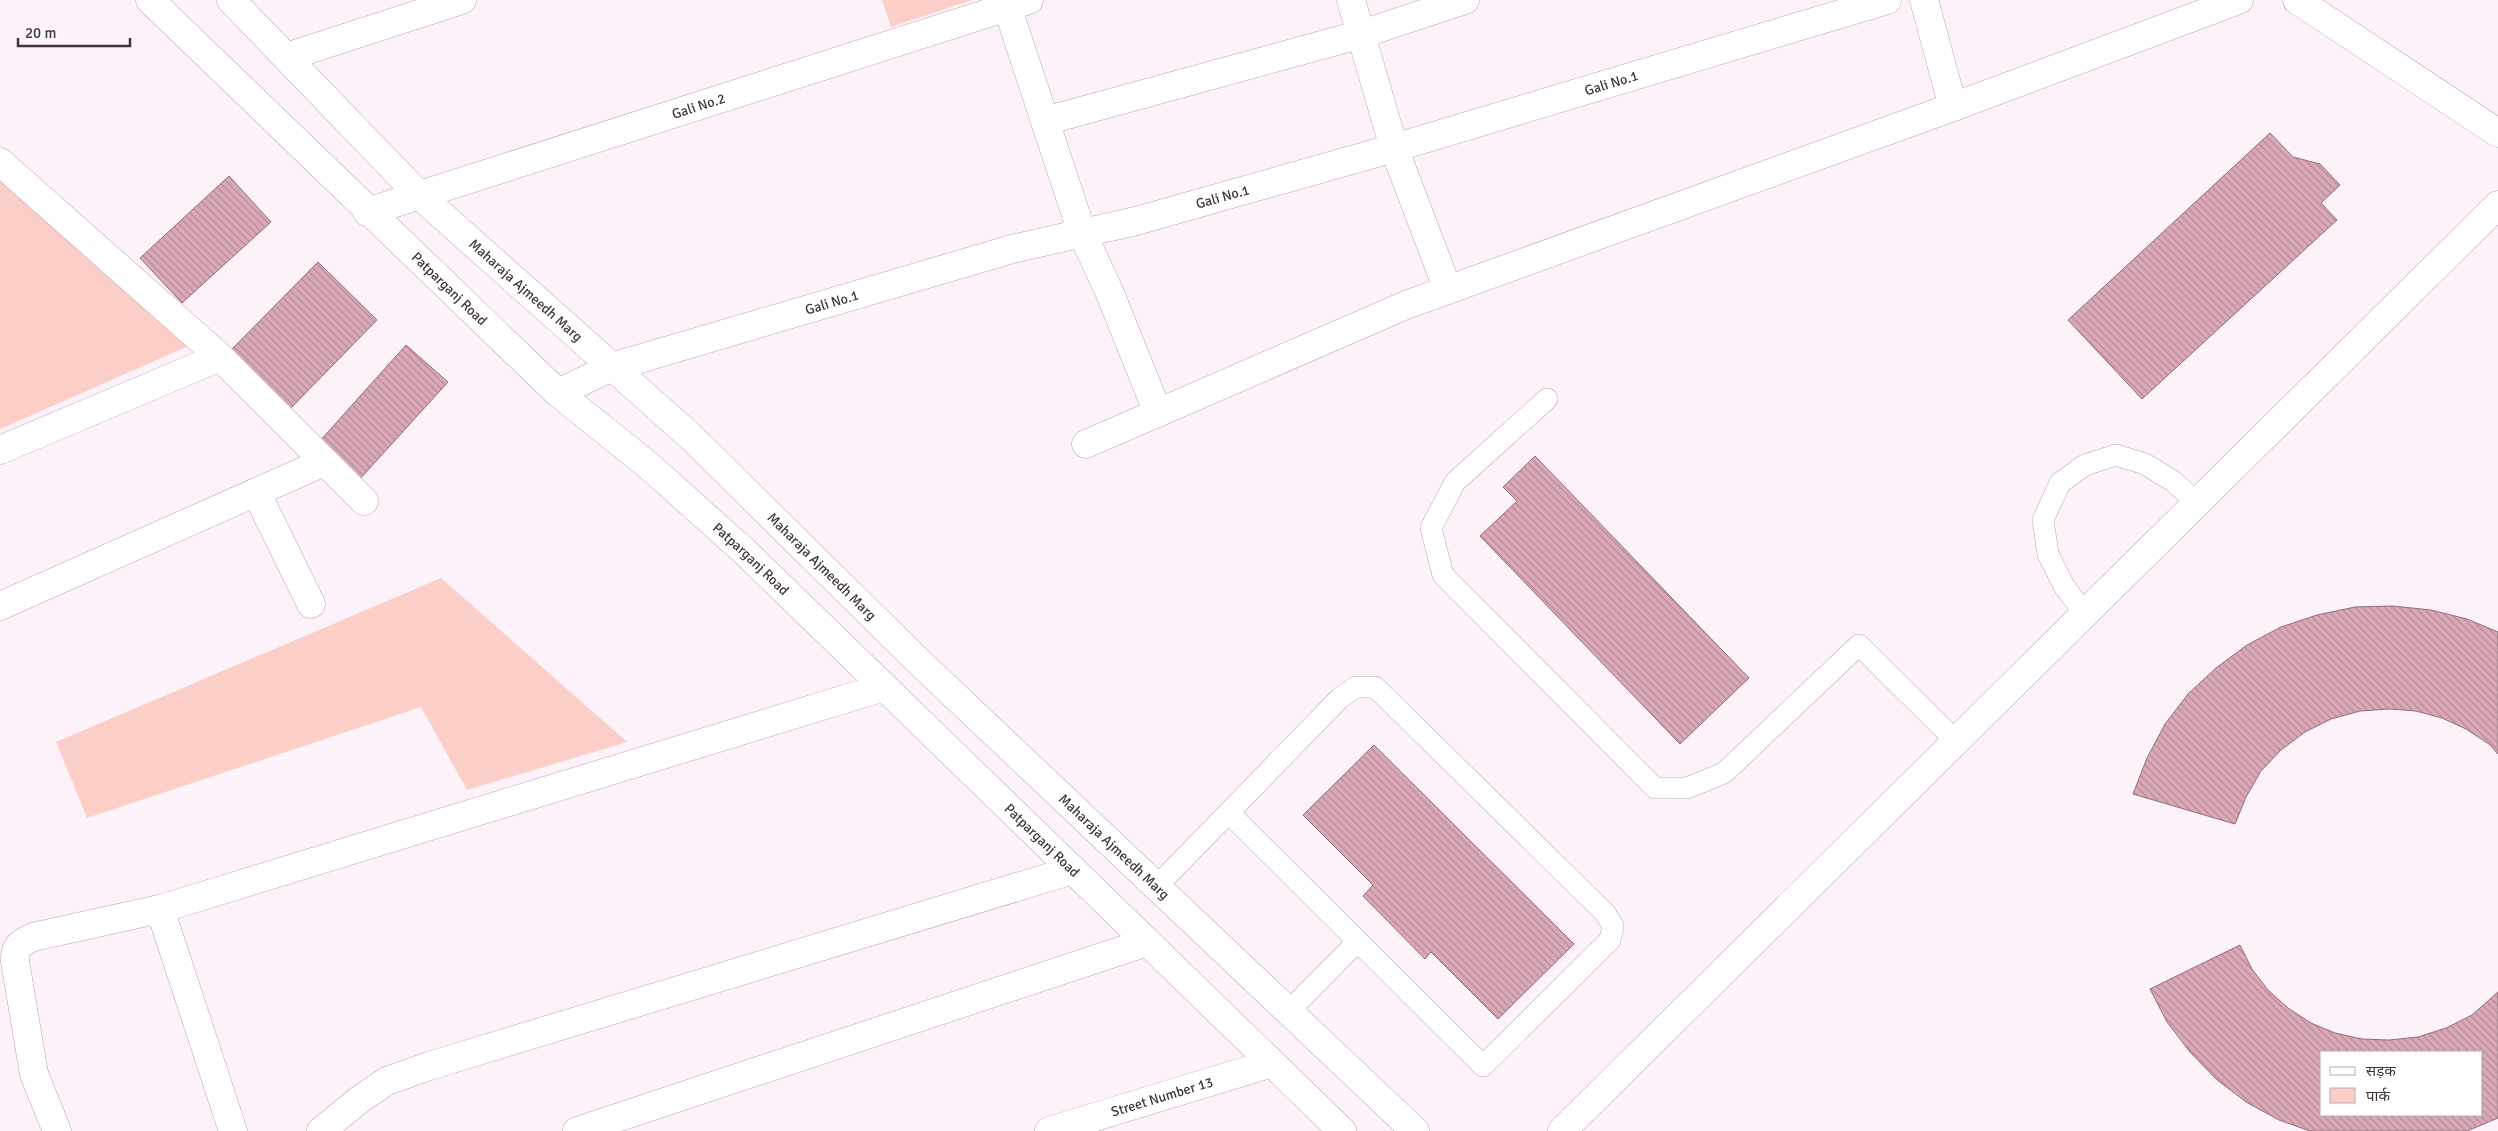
<svg xmlns="http://www.w3.org/2000/svg" width="2498" height="1131" font-family="Signika,'Noto Sans Devanagari',sans-serif">
	<style>
		.park { fill: #fccec8 }
		.building { fill: url(#building-back-hatch); stroke: #907078; fill-rule: evenodd }
		.lines { fill: none; stroke-linecap: round; stroke-linejoin: round }
		.lane-casing { stroke: #bea2b6; stroke-width: 22 }
		.street-casing { stroke: #bea2b6; stroke-width: 29 }
		.secondary-casing { stroke: #bea2b6; stroke-width: 29 }
		.lane { stroke: #fff; stroke-width: 21 }
		.street { stroke: #fff; stroke-width: 28 }
		.secondary { stroke: #fff; stroke-width: 28 }
		.labels { text-anchor: middle; stroke-width: 4.5; stroke-linejoin: round; paint-order: stroke }
		.street-label { font-size: 14px; fill: #40353d; stroke: #fff }
	</style>
	<defs>
		<pattern id="building-back-hatch" width="6" height="6" patternUnits="userSpaceOnUse" patternTransform="scale(1.25)"><rect width="6" height="6" fill="#dba8b6"/><path d="M-1 5l2 2M0 0l6 6M5-1l2 2" fill="none" stroke="#b38a95"/></pattern>
	</defs>
	<rect width="100%" height="100%" fill="#fdf1fa"/>
	<path class="park" d="M 882,0 L 972,0 L 891,27 Z
		M 0,158 L 193,344 L 0,429 Z
		M 441,578 L 627,742 L 467,790 L 421,707 L 87,818 L 56,742 Z"/>
	<path class="building" d="M 2270,133 L 2293,157 L 2320,164 L 2340,185 L 2321,203 L 2337,220 L 2142,399 L 2068,320 Z
		M 229,176 L 271,222 L 182,303 L 140,258 Z
		M 318,262 L 377,320 L 288,411 L 229,352 Z
		M 406,345 L 448,382 L 359,480 L 318,443 Z
		M 1535,456 L 1749,678 L 1680,744 L 1480,536 L 1517,501 L 1503,487 Z
		M 2393,606 L 2431,610 L 2467,619 L 2498,632 L 2498,754 L 2489,744 L 2466,729 L 2442,718 L 2416,711 L 2390,709 L 2360,711 L 2331,719 L 2305,732 L 2281,750 L 2261,771 L 2246,797 L 2235,824 L 2133,794 L 2147,758 L 2165,724 L 2188,694 L 2216,668 L 2247,645 L 2281,627 L 2317,615 L 2355,607 Z
		M 1374,745 L 1574,944 L 1498,1019 L 1431,952 L 1425,959 L 1363,896 L 1373,885 L 1303,815 Z
		M 2240,945 L 2252,969 L 2268,990 L 2288,1008 L 2311,1023 L 2335,1033 L 2362,1039 L 2389,1040 L 2418,1037 L 2446,1028 L 2472,1015 L 2498,992 L 2498,1118 L 2467,1131 L 2310,1131 L 2279,1120 L 2246,1102 L 2216,1079 L 2190,1052 L 2167,1022 L 2150,989 ZM 2322,1052 L 2482,1052 L 2482,1115 L 2322,1115 Z"/>
	<g class="lines">
		<g class="lane-casing">
			<path id="lane" d="M 1547,399 L 1455,482 L 1431,528 L 1443,575 L 1655,788 L 1687,788 L 1724,773 L 1859,645 L 1956,741
				M 2085,614 L 2064,586 L 2048,554 L 2043,520 L 2060,483 L 2085,465 L 2116,455 L 2145,464 L 2173,481 L 2197,503
				M 1157,886 L 1340,698 L 1356,687 L 1375,687 L 1605,913 L 1613,926 L 1610,940 L 1483,1066 L 1229,813
				M 1289,1011 L 1357,942"/>
		</g>
		<g class="street-casing">
			<g id="street">
				<path d="M 1005,0 L 1082,233 L 1109,291 L 1158,413"/>
				<path d="M 1351,0 L 1394,148 L 1448,290"/>
				<path d="M 1924,0 L 1953,107"/>
				<path d="M 286,57 L 462,0"/>
				<path d="M 1045,121 L 1362,34 L 1465,0"/>
				<path d="M 0,162 L 220,357 L 364,501"/>
				<path id="s1" d="M 367,212 L 1029,0"/>
				<path id="s2" d="M 558,393 L 612,367 L 1012,249 L 1136,221 L 1394,148 L 1887,0"/>
				<path d="M 1086,444 L 1406,305 L 1953,107 L 2239,0"/>
				<path d="M 0,450 L 220,357"/>
				<path d="M 256,492 L 311,604"/>
				<path d="M 0,606 L 324,462"/>
				<path d="M 160,909 L 233,1131"/>
				<path d="M 57,1131 L 34,1074 L 15,961 C 14,946 21,943 33,937 L 160,909 L 884,687"/>
				<path d="M 321,1131 L 359,1100 L 387,1081 L 429,1066 L 1073,870"/>
				<path d="M 577,1131 L 1147,942"/>
				<path id="s3" d="M 1049,1131 L 1272,1063"/>
			</g>
		</g>
		<g class="secondary-casing">
			<g id="secondary">
				<path id="s4" d="M 150,0 L 558,393 L 649,466 L 744,551 L 1342,1131"/>
				<path id="s5" d="M 231,0 L 419,195 L 690,436 L 914,657 L 1415,1131"/>
				<path d="M 2297,0 L 2498,133"/>
				<path d="M 1562,1131 L 2498,205"/>
			</g>
		</g>
		<use href="#lane" class="lane"/>
		<use href="#street" class="street"/>
		<use href="#secondary" class="secondary"/>
	</g>
	<g class="labels">
		<g class="street-label">
			<text dy="5" stroke="none"><textPath href="#s2" startOffset="1099">Gali No.1</textPath></text>
			<text dy="5" stroke="none"><textPath href="#s1" startOffset="348">Gali No.2</textPath></text>
			<text dy="5" stroke="none"><textPath href="#s2" startOffset="694">Gali No.1</textPath></text>
			<text dy="5" stroke="none"><textPath href="#s4" startOffset="416">Patparganj Road</textPath></text>
			<text dy="5" stroke="none"><textPath href="#s5" startOffset="414">Maharaja Ajmeedh Marg</textPath></text>
			<text dy="5" stroke="none"><textPath href="#s2" startOffset="289">Gali No.1</textPath></text>
			<text dy="5" stroke="none"><textPath href="#s4" startOffset="821">Patparganj Road</textPath></text>
			<text dy="5" stroke="none"><textPath href="#s5" startOffset="819">Maharaja Ajmeedh Marg</textPath></text>
			<text dy="5" stroke="none"><textPath href="#s4" startOffset="1226">Patparganj Road</textPath></text>
			<text dy="5" stroke="none"><textPath href="#s5" startOffset="1224">Maharaja Ajmeedh Marg</textPath></text>
			<text dy="5" stroke="none"><textPath href="#s3" startOffset="118">Street Number 13</textPath></text>
		</g>
	</g>
	<rect x="2320" y="1051" width="162" height="65" fill="#ffffff" stroke="#b3aeb1"/>
	<rect x="2330" y="1067" width="25" height="8" fill="#ffffff" stroke="#b3aeb1"/>
	<text x="2366" y="1076" font-size="15" fill="#40353d">सड़क</text>
	<rect x="2330" y="1088" width="25" height="15" fill="#fccec8" stroke="#b3aeb1"/>
	<text x="2366" y="1101" font-size="15" fill="#40353d">पार्क</text>
	<path d="M18 38v8h112v-8" fill="none" stroke="#40353d" stroke-width="2.5"/>
	<text x="25" y="38" font-size="15" fill="#40353d" stroke="#ffffff" stroke-width="4" paint-order="stroke">20 m</text>
</svg>
